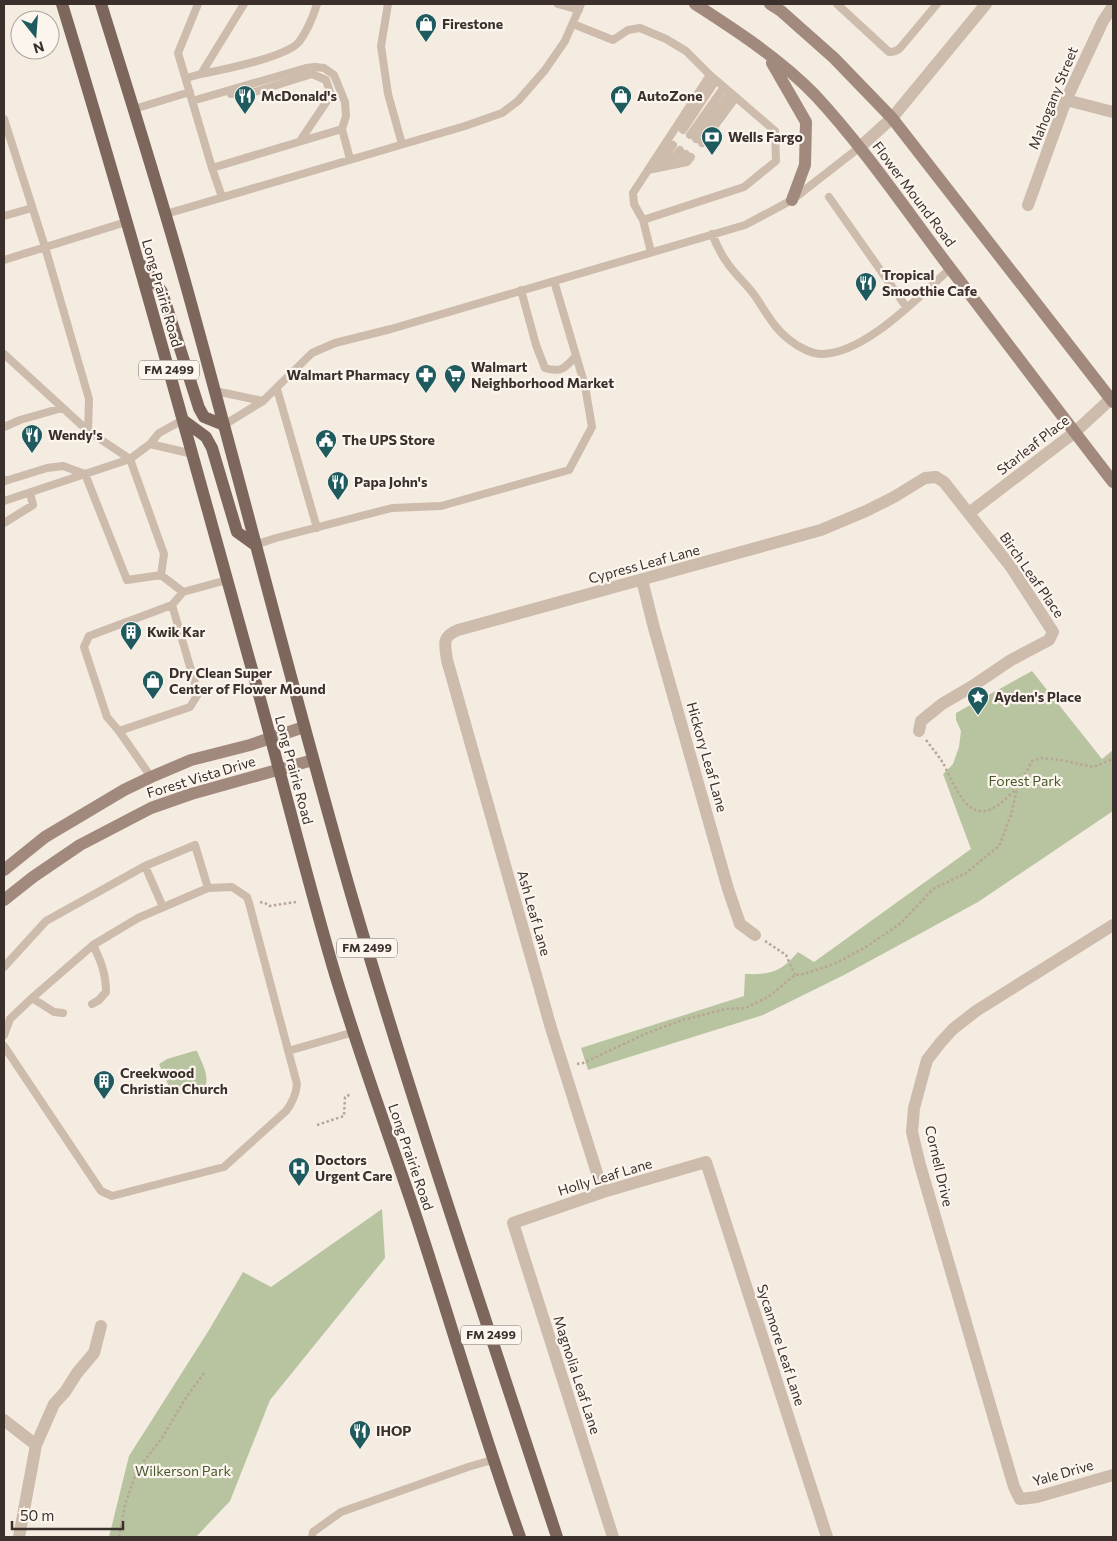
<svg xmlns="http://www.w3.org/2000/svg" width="1117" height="1541" font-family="Commissioner,sans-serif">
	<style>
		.green { fill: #b8c4a0 }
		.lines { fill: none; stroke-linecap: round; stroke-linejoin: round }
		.path { stroke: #b9a596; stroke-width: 2.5; stroke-dasharray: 2.5 2.5; stroke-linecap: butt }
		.service { stroke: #cdbbac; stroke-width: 8 }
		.minor { stroke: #cdbbac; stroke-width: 12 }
		.tertiary { stroke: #cdbbac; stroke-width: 12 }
		.secondary { stroke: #a1897d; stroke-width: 12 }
		.primary { stroke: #7d675c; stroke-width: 12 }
		.labels { text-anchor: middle; stroke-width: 4.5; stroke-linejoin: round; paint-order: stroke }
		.shield { fill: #fbf5ee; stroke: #756b66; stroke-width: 1 }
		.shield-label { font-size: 12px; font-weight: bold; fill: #3b302b }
		.poi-label { font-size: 14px; font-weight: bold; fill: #3b302b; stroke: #fbf5ee; text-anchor: start }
		.street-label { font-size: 14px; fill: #3b302b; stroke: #fbf5ee }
		.park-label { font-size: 14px; fill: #4a5a2e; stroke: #fbf5ee }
	</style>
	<rect width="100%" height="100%" fill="#f4ebe1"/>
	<path class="green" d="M 1032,671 L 1102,759 L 1113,750 L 1113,811 L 978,902 L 844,975 L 763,1015 L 588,1070 L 581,1048 L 744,996 L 745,974 C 770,975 781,972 798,952 L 814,962 L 971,849 L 943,774 L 953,764 L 959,747 L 961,731 L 956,720 L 956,713 Z
		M 194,1051 L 197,1051 C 203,1066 214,1082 199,1095 L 174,1094 L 170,1089 L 159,1064 L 167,1059 Z
		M 382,1209 L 385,1258 L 270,1400 L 230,1501 L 196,1537 L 109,1537 L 129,1456 L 209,1330 L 243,1272 L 271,1287 Z"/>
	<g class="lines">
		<path class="path" d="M 926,740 C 932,748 938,755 943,763 C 950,776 963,810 979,811 C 994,813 1006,798 1015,790
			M 260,902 L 265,903 L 269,906 L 296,902
			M 765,941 L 786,955 L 795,975
			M 577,1064 L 583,1063 L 645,1034 L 682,1020 L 726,1009 L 745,1008 L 768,997 L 795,975 L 804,974 L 834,964 L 866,947 L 901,923 L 933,889 L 966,873 L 999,846 L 1011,815 L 1017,789 L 1032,761 L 1041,758 L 1061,760 L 1093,767 L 1113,759
			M 317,1125 L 344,1116 L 345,1097 L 351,1094
			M 119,1537 L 125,1505 L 137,1470 L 162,1438 L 185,1399 L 205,1372"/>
		<path class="service" d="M 198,4 L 178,53 L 212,168 L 222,197
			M 388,4 L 381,46 L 388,94 L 402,144
			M 558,4 L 579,10
			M 837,4 L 889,52 C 894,52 898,51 901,47 L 937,4
			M 573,24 L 613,40 L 628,30 L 640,28 L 666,39 L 686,51 L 710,75 L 775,131 L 776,161 L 744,187 L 643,220 L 651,252
			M 201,74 C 222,70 286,57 299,42 C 308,30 313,17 317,4
			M 186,78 L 201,74 L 244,4
			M 231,94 L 251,93 L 312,74 L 326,80 L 331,95 L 300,141
			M 192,101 L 306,68 L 315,67 L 324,68 L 334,75 L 345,102 L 346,116 L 342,129 L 350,159
			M 134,109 L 190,92
			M 4,119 L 45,247 L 89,399 L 88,431
			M 683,130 L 716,80
			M 690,135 L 724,87
			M 696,139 L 730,93
			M 702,143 L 736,97
			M 658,158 L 666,154 L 673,145
			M 673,161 L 682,159 L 686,154
			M 650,167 L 675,156 L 680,150
			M 212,168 L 342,129
			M 648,170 L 687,162 L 691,157
			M 829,197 L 907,308
			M 166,214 L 465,126 L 502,113 L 518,101 L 545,70 L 565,41 L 581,4
			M 4,216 L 32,208
			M 643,220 L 634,204 L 633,193 L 710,75
			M 712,234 C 716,243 720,253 726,261 C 734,274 747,284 755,296 C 766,312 775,330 791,341 C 798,347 812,354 822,354 C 865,354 919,296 950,269
			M 4,260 L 126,222
			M 521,290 L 536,345 L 545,368 C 561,373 565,368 576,356
			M 4,354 L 88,431 L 130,459 L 164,554 L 161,575
			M 277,389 L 317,528
			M 215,391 L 263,401
			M 224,425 L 263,401 L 312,353 L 335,343 L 391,329 L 745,225 L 792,200 L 860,147
			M 4,427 L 20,420 L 62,408
			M 150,444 L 193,454
			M 4,480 L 5,481 L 47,468 L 63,466 L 85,474 L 127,580 L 161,575 L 183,592
			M 4,501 L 130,459 L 150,444 L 159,433 L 183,420
			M 4,523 L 33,505 L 30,493
			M 255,545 L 276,538 L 392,508 L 441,506 L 569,470 L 592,427 L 585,386 L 554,281
			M 119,731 L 190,707 L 198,694 L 172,605
			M 151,777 L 119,731 L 107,717 L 84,647 L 89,636 L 172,605 L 183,592 L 227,580
			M 145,866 L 163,907
			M 4,967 L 46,921 L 145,866 L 195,845 L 208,888
			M 32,998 L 93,945
			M 4,1035 L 10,1019 L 32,998 L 54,1012 L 63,1013
			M 4,1046 L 101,1191 L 112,1196 L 224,1167 L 286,1111 C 293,1102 296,1095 297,1084 L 249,903 L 247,897 L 232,887 L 208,888 L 138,918 L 93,945 C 101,961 106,974 106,992 L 99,1000 L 92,1004
			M 288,1051 L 354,1032
			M 312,1537 L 313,1532 L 341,1512 L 468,1467 L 492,1460"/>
		<path class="minor" d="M 1066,100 L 1113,112
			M 1028,205 L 1066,100 L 1103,21 L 1113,6
			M 969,513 L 1075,432 L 1113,397
			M 642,580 L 654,628 L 728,889 L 740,924 L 755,935
			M 1113,925 L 976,1011 L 953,1029 L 941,1042 L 927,1060 L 914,1108 L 912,1132 L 920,1165 L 1014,1487 L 1020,1499 L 1037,1497 L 1113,1475
			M 603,1192 L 551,1028 L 447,660 C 445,644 441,637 458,630 L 821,530 L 866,511 L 894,497 L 925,478 L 936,477 L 944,482 L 1011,567 L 1053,632 L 1049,640 L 1011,660 L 971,687 L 942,704 L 921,721 L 919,731
			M 4,1420 L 36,1445
			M 19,1537 L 36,1445 L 54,1404 L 65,1392 L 77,1373 L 94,1353 L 101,1326
			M 613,1537 L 513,1223 L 603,1192 L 706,1162 L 827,1537"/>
		<path class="tertiary" d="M 860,147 L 892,118 L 986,4"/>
		<path class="secondary" d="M 695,4 C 737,31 780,59 815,95 C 865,149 906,210 950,268 C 1004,339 1058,411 1113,482
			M 770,4 L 781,11 L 834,58 L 892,118 L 1113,402
			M 772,63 L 806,122 L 805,165 L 792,200
			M 4,870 L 45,837 L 124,790 L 151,777 L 191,760 L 250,745 L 304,727
			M 4,900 L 33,877 L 80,845 L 151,808 L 191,794 L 313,760"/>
		<path class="primary" d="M 62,4 C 131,229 193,457 256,684 C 282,778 305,871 332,964 C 357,1049 388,1132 416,1216 C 451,1323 482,1431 520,1537
			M 101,4 C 131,101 162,198 189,296 C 244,495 294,696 351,894 C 414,1110 487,1323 557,1537
			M 143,266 L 162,292 L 199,408 L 204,417 L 224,425
			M 183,420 L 206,437 L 212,448 L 237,532 L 255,545"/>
	</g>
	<defs>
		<g id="shop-pin" transform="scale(1.125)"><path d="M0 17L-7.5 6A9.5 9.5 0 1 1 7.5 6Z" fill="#1f5b5e" stroke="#fbf5ee"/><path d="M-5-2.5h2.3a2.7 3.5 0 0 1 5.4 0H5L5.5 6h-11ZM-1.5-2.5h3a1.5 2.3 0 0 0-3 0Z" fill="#fff"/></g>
		<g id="restaurant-pin" transform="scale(1.125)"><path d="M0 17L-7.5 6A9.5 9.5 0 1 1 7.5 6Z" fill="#1f5b5e" stroke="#fbf5ee"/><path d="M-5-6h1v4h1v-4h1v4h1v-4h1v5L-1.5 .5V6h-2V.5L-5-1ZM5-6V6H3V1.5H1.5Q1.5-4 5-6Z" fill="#fff"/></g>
		<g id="bank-pin" transform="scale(1.125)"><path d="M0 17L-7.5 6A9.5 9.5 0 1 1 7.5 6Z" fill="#1f5b5e" stroke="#fbf5ee"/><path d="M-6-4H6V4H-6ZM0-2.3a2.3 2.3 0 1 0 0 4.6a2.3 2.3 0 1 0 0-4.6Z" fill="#fff"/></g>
		<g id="pharmacy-pin" transform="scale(1.125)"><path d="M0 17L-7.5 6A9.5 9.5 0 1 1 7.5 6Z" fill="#1f5b5e" stroke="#fbf5ee"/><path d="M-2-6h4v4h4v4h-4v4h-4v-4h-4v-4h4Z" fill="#fff"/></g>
		<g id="supermarket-pin" transform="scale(1.125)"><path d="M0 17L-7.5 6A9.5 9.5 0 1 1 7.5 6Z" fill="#1f5b5e" stroke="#fbf5ee"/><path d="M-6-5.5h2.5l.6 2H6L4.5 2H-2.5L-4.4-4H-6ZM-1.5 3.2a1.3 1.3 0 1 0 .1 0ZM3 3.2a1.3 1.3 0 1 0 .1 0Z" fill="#fff"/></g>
		<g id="civic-pin" transform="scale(1.125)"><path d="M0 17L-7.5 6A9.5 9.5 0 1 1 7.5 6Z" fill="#1f5b5e" stroke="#fbf5ee"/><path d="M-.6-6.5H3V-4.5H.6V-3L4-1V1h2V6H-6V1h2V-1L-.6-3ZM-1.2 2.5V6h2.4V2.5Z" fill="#fff"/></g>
		<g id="building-pin" transform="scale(1.125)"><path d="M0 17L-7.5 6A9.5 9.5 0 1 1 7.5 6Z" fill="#1f5b5e" stroke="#fbf5ee"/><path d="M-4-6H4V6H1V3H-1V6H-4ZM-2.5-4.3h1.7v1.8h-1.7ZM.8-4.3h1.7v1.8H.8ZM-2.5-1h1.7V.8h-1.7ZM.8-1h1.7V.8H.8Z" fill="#fff"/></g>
		<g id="sight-pin" transform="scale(1.125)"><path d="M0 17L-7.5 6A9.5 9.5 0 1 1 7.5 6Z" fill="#1f5b5e" stroke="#fbf5ee"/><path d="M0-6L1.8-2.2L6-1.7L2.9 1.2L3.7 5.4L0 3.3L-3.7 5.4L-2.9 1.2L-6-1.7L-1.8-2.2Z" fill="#fff"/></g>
		<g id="hospital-pin" transform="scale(1.125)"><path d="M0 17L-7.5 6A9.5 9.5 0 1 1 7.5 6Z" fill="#1f5b5e" stroke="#fbf5ee"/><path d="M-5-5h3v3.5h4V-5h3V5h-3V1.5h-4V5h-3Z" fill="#fff"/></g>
	</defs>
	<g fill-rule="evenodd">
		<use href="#shop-pin" x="426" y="24"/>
		<use href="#restaurant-pin" x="245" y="96"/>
		<use href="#shop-pin" x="621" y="96"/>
		<use href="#bank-pin" x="712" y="137"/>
		<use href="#restaurant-pin" x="866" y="283"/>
		<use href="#pharmacy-pin" x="426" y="375"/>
		<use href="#supermarket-pin" x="455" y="375"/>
		<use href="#restaurant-pin" x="32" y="435"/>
		<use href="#civic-pin" x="326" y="440"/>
		<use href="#restaurant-pin" x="338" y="482"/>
		<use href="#building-pin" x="131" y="632"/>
		<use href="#shop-pin" x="153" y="681"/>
		<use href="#sight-pin" x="978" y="697"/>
		<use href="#building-pin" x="104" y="1081"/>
		<use href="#hospital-pin" x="299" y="1168"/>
		<use href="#restaurant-pin" x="360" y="1431"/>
	</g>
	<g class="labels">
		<g class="shield">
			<rect x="139" y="360.5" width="60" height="19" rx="4"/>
			<rect x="337" y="938.5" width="60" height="19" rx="4"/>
			<rect x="461" y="1325.5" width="60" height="19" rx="4"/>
		</g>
		<g class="shield-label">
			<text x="169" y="374">FM 2499</text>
			<text x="367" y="952">FM 2499</text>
			<text x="491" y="1339">FM 2499</text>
		</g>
		<g class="poi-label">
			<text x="442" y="29">Firestone</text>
			<text x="261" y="101">McDonald's</text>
			<text x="637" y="101">AutoZone</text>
			<text x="728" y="142">Wells Fargo</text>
			<text x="882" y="280">Tropical<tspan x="882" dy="16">Smoothie Cafe</tspan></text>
			<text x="471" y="372">Walmart<tspan x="471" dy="16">Neighborhood Market</tspan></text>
			<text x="410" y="380" text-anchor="end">Walmart Pharmacy</text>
			<text x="48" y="440">Wendy's</text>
			<text x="342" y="445">The UPS Store</text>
			<text x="354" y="487">Papa John's</text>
			<text x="147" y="637">Kwik Kar</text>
			<text x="169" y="678">Dry Clean Super<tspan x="169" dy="16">Center of Flower Mound</tspan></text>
			<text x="994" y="702">Ayden's Place</text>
			<text x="120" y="1078">Creekwood<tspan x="120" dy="16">Christian Church</tspan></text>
			<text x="315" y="1165">Doctors<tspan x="315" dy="16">Urgent Care</tspan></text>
			<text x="376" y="1436">IHOP</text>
		</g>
		<g class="street-label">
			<text transform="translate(1053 98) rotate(-68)" y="5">Mahogany Street</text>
			<text transform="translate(914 194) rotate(53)" y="5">Flower Mound Road</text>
			<text transform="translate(162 293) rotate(74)" y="5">Long Prairie Road</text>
			<text transform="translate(1033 445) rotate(-38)" y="5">Starleaf Place</text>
			<text transform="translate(644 564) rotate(-15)" y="5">Cypress Leaf Lane</text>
			<text transform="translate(1032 575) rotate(55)" y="5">Birch Leaf Place</text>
			<text transform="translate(707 757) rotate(74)" y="5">Hickory Leaf Lane</text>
			<text transform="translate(294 770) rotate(75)" y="5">Long Prairie Road</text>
			<text transform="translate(201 777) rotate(-17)" y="5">Forest Vista Drive</text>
			<text transform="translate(534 913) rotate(74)" y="5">Ash Leaf Lane</text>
			<text transform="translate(411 1157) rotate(71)" y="5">Long Prairie Road</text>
			<text transform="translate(939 1166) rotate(77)" y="5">Cornell Drive</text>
			<text transform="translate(605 1177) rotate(-17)" y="5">Holly Leaf Lane</text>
			<text transform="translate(781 1345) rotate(72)" y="5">Sycamore Leaf Lane</text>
			<text transform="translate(577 1375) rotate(72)" y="5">Magnolia Leaf Lane</text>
			<text transform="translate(1063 1473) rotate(-16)" y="5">Yale Drive</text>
		</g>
		<g class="park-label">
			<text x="1025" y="786">Forest Park</text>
			<text x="183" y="1476">Wilkerson Park</text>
		</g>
	</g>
	<rect width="1117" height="1541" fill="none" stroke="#3b302b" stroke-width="10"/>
	<g transform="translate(35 35) rotate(163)"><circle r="24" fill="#fbf5ee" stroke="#aea6a0"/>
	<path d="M0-4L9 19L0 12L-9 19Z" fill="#1f5b5e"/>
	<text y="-8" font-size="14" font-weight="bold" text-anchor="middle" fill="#3b302b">N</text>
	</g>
	<path d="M12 1521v8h111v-8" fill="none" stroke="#3b302b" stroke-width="2.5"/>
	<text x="20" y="1521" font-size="15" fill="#3b302b" stroke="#fbf5ee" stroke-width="4" paint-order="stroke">50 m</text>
</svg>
